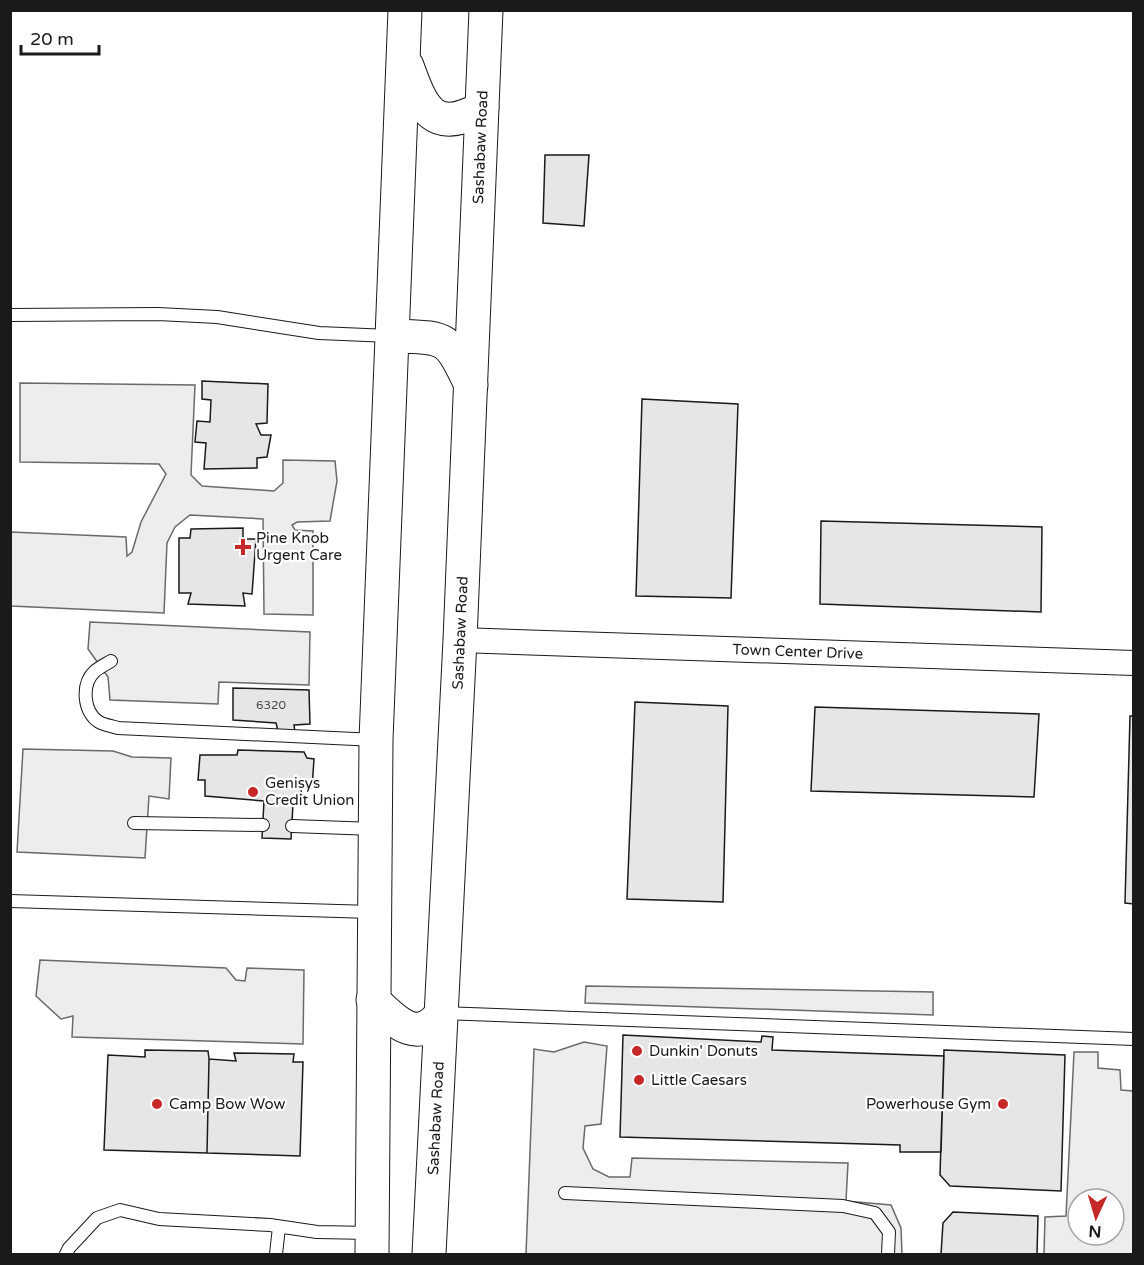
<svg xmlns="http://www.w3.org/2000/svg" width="1144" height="1265" font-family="'Varela Round',sans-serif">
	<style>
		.parking { fill: #ededed; stroke: #6a6a6a; stroke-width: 1.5; fill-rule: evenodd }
		.building { fill: #e6e6e6; stroke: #1a1a1a; stroke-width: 1.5 }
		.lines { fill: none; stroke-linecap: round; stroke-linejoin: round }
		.service-casing { stroke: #1a1a1a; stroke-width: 14 }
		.minor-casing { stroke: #1a1a1a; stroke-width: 26 }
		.secondary-casing { stroke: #1a1a1a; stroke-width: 35 }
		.service { stroke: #fff; stroke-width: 12 }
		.minor { stroke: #fff; stroke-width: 24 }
		.secondary { stroke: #fff; stroke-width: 33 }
		.poi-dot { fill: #c62828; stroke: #fff; stroke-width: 2 }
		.labels { text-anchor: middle; stroke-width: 4.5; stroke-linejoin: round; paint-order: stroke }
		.number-label { font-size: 12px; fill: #4d4d4d }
		.street-label { font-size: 15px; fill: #1a1a1a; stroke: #fff }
		.poi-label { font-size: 15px; fill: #1a1a1a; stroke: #fff; text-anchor: start }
	</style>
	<rect width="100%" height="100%" fill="#fff"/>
	<path class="parking" d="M 20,383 L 195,385 L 191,475 L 202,486 L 274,491 L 283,483 L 283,460 L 335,461 L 337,481 L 330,521 L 297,522 L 292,525 L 295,530 L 313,531 L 313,615 L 264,614 L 263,519 L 190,515 L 175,527 L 167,543 L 164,613 L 11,606 L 11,532 L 126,537 L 127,556 L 132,552 L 141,522 L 166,474 L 159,464 L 20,462 Z
		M 90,622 L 310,632 L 309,685 L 219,682 L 218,704 L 110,700 L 108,677 L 88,649 Z
		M 23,749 L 113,751 L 132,757 L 171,758 L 169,799 L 149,796 L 145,858 L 17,852 Z
		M 40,960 L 226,968 L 236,980 L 245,981 L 247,968 L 304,970 L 303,1044 L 72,1037 L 73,1016 L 61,1019 L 36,996 Z
		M 586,986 L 933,992 L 933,1015 L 585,1003 Z
		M 584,1042 L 607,1046 L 601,1124 L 585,1126 L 583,1148 L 593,1169 L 609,1177 L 630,1177 L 632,1158 L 848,1163 L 846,1201 L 891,1205 L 901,1228 L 902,1254 L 526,1254 L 534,1049 L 554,1052 Z
		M 1074,1052 L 1098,1052 L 1098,1068 L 1120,1070 L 1121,1090 L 1133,1091 L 1133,1254 L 1044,1254 L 1045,1217 L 1066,1216 ZM 1078,1199 L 1114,1199 L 1114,1235 L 1078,1235 Z"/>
	<path class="building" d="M 545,155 L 589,155 L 584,226 L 543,223 Z
		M 202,381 L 268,384 L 267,423 L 256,424 L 261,435 L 271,435 L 267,457 L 257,458 L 257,468 L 204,469 L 206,443 L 195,442 L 197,421 L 210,422 L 211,400 L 202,399 Z
		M 642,399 L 738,404 L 731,598 L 636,596 Z
		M 821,521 L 1042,527 L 1041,612 L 820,604 Z
		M 243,528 L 243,539 L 256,539 L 252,594 L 243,593 L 245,606 L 188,604 L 191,593 L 179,593 L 179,538 L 190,538 L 191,529 Z
		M 233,688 L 309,690 L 310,724 L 294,725 L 295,732 L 278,731 L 276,723 L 233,720 Z
		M 635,702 L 728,706 L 723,902 L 627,899 Z
		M 815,707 L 1039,714 L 1034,797 L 811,791 Z
		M 1130,716 L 1134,716 L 1134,904 L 1125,903 Z
		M 238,750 L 304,752 L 307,758 L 314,759 L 312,788 L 301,788 L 302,801 L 293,804 L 291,839 L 262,838 L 264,801 L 205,796 L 205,780 L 198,780 L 200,755 L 237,755 Z
		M 623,1035 L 761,1042 L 762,1036 L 773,1037 L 772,1050 L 944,1056 L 941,1152 L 900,1152 L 900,1145 L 620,1137 Z
		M 145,1050 L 208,1051 L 209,1059 L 207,1153 L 104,1150 L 108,1055 L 145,1057 Z
		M 944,1050 L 1065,1055 L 1061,1191 L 950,1186 L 940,1175 Z
		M 234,1053 L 294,1054 L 293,1062 L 303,1062 L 300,1156 L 207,1153 L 209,1059 L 236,1061 Z
		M 953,1212 L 1038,1216 L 1037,1254 L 941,1254 L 943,1223 Z"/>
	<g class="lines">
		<g class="service-casing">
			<path id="service" d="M 10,315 L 158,314 L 217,317 L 319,333 L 390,336
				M 111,661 C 106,664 100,667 95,671 C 81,684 83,712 99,722 C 104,725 112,726 118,728 L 376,740
				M 134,823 L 263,825
				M 292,826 L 374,829
				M 10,901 L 372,912
				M 442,1013 L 1134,1039
				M 565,1193 L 843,1206 L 875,1213 L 889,1232 L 888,1254
				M 66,1254 L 69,1248 L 97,1218 L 120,1210 L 159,1219 L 270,1225 L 317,1232 L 372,1233
				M 276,1254 L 279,1227"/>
		</g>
		<g class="minor-casing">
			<g id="minor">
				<path id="s1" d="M 460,640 L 1134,663"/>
			</g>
		</g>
		<g class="secondary-casing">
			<g id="secondary">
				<path d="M 407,66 C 422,108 433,136 482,108"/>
				<path d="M 392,336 C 446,338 447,334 471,385"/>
				<path d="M 373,1000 C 394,1020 417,1047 442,1013"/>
				<path d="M 372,1254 L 376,740 L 405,10"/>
				<path id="s2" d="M 429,1254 L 460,640 L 486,10"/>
			</g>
		</g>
		<use href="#service" class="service"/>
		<use href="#minor" class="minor"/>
		<use href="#secondary" class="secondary"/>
	</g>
	<g class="poi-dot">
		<path d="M240 538h6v6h6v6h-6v6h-6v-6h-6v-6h6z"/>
		<circle cx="253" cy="792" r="6"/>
		<circle cx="637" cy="1051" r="6"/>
		<circle cx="639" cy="1080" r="6"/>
		<circle cx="157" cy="1104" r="6"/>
		<circle cx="1003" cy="1104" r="6"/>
	</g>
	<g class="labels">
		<g class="number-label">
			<text x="271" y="709">6320</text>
		</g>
		<g class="street-label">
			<text dy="5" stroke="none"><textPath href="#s2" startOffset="1108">Sashabaw Road</textPath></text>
			<text dy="5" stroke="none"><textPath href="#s2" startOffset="622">Sashabaw Road</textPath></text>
			<text dy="5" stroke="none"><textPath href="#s1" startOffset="338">Town Center Drive</textPath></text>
			<text dy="5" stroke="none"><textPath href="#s2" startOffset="136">Sashabaw Road</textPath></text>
		</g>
		<g class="poi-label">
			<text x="256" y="543">Pine Knob<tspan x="256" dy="17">Urgent Care</tspan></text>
			<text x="265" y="788">Genisys<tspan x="265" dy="17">Credit Union</tspan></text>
			<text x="649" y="1056">Dunkin' Donuts</text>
			<text x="651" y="1085">Little Caesars</text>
			<text x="169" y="1109">Camp Bow Wow</text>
			<text x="991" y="1109" text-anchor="end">Powerhouse Gym</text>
		</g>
	</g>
	<rect width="1144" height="1265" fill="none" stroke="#1a1a1a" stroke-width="24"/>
	<g transform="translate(1096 1217) rotate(184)"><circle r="28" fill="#ffffff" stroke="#a3a3a3" stroke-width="1.5"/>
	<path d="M0-4.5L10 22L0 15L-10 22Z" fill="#c62828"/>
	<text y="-9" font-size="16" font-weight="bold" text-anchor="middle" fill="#1a1a1a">N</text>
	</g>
	<path d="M21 45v9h78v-9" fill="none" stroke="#1a1a1a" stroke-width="3"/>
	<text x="30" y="45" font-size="18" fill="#1a1a1a" stroke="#ffffff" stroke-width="4.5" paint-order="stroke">20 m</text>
</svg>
